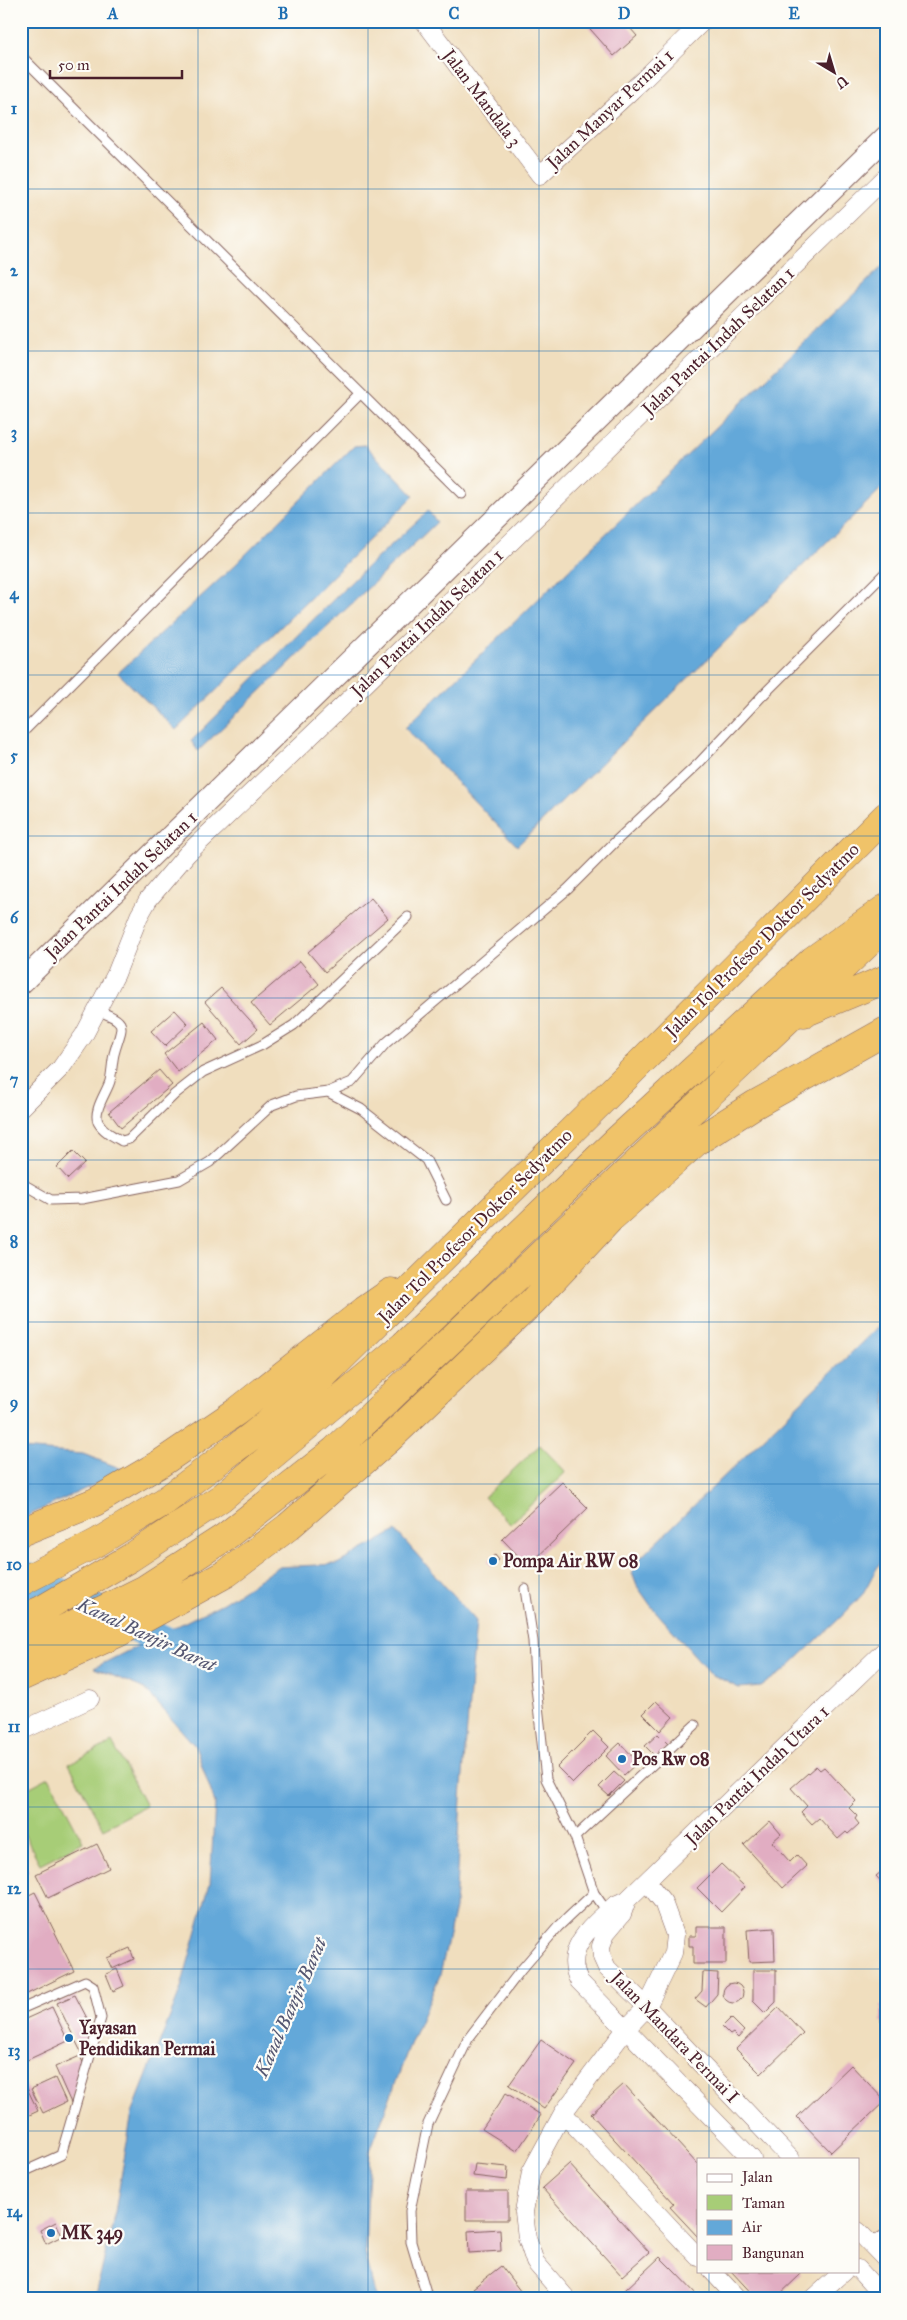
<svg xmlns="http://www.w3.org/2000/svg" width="907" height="2320" font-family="'IM FELL Great Primer',serif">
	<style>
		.green { fill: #a7cd77; stroke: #787651 }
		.water { fill: #63a8d9; stroke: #566482 }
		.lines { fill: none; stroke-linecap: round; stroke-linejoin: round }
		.river { stroke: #63a8d9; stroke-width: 31 }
		.building { fill: #e1adc2 }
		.service-casing { stroke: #84625e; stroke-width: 11 }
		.minor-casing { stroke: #84625e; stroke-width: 19 }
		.tertiary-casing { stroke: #84625e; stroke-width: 24 }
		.motorway-casing { stroke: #84625e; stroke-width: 29 }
		.service { stroke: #fff; stroke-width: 9 }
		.minor { stroke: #fff; stroke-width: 18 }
		.tertiary { stroke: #fff; stroke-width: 22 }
		.motorway { stroke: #f0c369; stroke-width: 28 }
		.grid { fill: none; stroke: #1f6fb2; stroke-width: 1; stroke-opacity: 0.55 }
		.poi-dot { fill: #1f6fb2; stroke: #fdfcf7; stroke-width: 2 }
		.labels { text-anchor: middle; stroke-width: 4.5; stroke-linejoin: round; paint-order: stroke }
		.street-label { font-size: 18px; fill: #4a1f2b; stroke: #fdfcf7 }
		.poi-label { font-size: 18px; font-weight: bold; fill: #4a1f2b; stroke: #fdfcf7; text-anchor: start }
		.water-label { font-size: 19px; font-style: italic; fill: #545671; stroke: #fdfcf7 }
		.neatline { fill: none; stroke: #1f6fb2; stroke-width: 2 }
		.grid-label { font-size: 16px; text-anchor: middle; font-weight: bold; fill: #1f6fb2 }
	</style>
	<rect width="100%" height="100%" fill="#fdfcf7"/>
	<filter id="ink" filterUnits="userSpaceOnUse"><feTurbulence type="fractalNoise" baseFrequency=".02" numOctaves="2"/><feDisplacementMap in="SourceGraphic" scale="10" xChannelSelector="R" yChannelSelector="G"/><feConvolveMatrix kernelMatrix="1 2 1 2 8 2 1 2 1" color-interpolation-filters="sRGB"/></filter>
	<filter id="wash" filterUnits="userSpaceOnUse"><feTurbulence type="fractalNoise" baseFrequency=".0096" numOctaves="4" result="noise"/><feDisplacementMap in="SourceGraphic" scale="20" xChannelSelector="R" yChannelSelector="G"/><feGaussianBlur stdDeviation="1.12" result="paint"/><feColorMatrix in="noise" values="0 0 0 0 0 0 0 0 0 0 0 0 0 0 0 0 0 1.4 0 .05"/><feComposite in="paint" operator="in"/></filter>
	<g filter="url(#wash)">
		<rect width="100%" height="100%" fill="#f0debe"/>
		<path class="green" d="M 540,1445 L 566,1472 L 510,1524 L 484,1497 Z
			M 112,1742 L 146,1806 L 103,1829 L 69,1764 Z
			M 49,1777 L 83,1842 L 40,1864 L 21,1828 L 21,1792 Z"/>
		<path class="water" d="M 886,263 L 886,484 L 517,846 L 405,728 Z
			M 365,445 L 414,496 L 176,730 L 118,673 L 234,566 L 354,446 Z
			M 428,511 L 437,522 L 198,751 L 191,741 L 353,580 Z
			M 886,1319 L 886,1552 L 862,1595 L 841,1617 L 784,1671 L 761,1686 L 739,1688 L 711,1674 L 651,1606 L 637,1586 L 632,1573 L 636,1562 Z
			M 21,1449 L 83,1454 L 125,1470 L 21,1519 Z
			M 396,1531 L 476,1621 L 461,1798 L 455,1908 L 440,1975 L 409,2047 L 370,2151 L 365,2251 L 376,2299 L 95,2299 L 115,2212 L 132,2113 L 180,1991 L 210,1883 L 215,1803 L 195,1746 L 145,1689 L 94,1668 L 223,1603 L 278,1567 L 337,1564 Z"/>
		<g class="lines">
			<path class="river" d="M 21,1575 L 195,1655"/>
		</g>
		<g id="blocks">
			<path class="building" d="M 583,21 L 624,21 L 637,36 L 614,56 Z
				M 371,898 L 388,918 L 325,972 L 308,952 Z
				M 300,961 L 319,984 L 270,1025 L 251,1003 Z
				M 221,988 L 258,1029 L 241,1044 L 205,1002 Z
				M 175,1010 L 188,1024 L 165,1046 L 151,1031 Z
				M 204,1022 L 218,1040 L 178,1072 L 164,1054 Z
				M 159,1070 L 172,1085 L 121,1128 L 109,1112 Z
				M 73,1151 L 85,1163 L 68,1179 L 57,1167 Z
				M 562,1482 L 588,1508 L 528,1566 L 502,1539 Z
				M 495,1555 L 499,1560 L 491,1566 L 487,1561 Z
				M 656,1701 L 673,1717 L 660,1731 L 643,1714 Z
				M 593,1731 L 609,1747 L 573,1783 L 557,1767 Z
				M 658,1734 L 669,1745 L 657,1758 L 645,1746 Z
				M 620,1743 L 638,1762 L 624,1775 L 606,1756 Z
				M 816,1766 L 820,1770 L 824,1767 L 856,1801 L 849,1808 L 857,1816 L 855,1819 L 859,1824 L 848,1834 L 846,1832 L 838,1839 L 819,1818 L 812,1824 L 801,1812 L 807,1806 L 791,1788 Z
				M 614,1772 L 624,1781 L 609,1796 L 599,1787 Z
				M 770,1821 L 781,1834 L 772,1842 L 790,1862 L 797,1855 L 807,1866 L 783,1888 L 744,1845 Z
				M 97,1844 L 109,1868 L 48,1898 L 36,1874 Z
				M 21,1856 L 29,1872 L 21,1876 Z
				M 721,1864 L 745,1887 L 721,1912 L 697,1888 Z
				M 886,1868 L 886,1887 L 876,1876 Z
				M 35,1892 L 74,1971 L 21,1997 L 21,1952 L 28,1949 L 23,1939 L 21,1940 L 21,1899 Z
				M 696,1927 L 726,1927 L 726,1964 L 693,1964 L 693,1946 L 689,1946 L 689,1936 L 696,1936 Z
				M 774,1928 L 775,1961 L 749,1962 L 747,1930 Z
				M 130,1948 L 134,1959 L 112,1969 L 107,1958 Z
				M 117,1969 L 124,1986 L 113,1991 L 106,1974 Z
				M 753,1970 L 776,1970 L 776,2002 L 765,2013 L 753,2001 Z
				M 703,1972 L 718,1973 L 717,1994 L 706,2007 L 695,1999 L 702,1991 Z
				M723 1993a10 10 0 1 1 20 0a10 10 0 1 1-20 0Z
				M 75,1995 L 92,2028 L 86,2062 L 57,2003 Z
				M 881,2005 L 886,2005 L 886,2022 L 881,2022 Z
				M 52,2007 L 68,2041 L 21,2063 L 21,2021 Z
				M 779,2007 L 803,2033 L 761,2074 L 736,2049 Z
				M 731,2018 L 744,2031 L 738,2038 L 733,2033 L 730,2035 L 722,2027 Z
				M 541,2040 L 576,2064 L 544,2109 L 509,2085 Z
				M 80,2056 L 84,2065 L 71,2103 L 55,2067 Z
				M 851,2065 L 885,2101 L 831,2152 L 797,2117 Z
				M 55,2078 L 66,2102 L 43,2113 L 31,2089 Z
				M 25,2084 L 38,2111 L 21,2119 L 21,2086 Z
				M 624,2084 L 698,2165 L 698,2237 L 670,2207 L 674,2204 L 591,2114 Z
				M 506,2093 L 541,2115 L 517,2151 L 482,2129 Z
				M 475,2164 L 508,2167 L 507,2180 L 473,2176 Z
				M 569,2164 L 649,2252 L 622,2276 L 542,2188 Z
				M 466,2191 L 508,2191 L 508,2220 L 466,2220 Z
				M 56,2222 L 62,2236 L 46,2244 L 40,2230 Z
				M 500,2229 L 501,2251 L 469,2253 L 468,2231 Z
				M 660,2257 L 673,2270 L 701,2299 L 633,2299 L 625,2290 Z
				M 501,2266 L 524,2296 L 520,2299 L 482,2299 L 473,2288 Z
				M 731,2271 L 799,2271 L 801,2274 L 775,2299 L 757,2299 Z"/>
		</g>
	</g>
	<g filter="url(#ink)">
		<use href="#blocks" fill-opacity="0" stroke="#84625e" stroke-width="1"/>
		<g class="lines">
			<g class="service-casing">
				<path id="service" d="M 21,56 L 462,494
					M 21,734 L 360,394
					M 98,1011 C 131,1022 121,1027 114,1054 C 112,1063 112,1072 110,1081 C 107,1092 93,1110 98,1122 C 103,1131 113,1136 122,1141 L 129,1139 L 175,1094 L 203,1072 L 262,1045 L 294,1025 L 408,917
					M 328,1092 L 361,1109 L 426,1160 L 446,1200
					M 21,1183 L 51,1200 L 82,1199 L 179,1180 L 210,1162 L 272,1105 L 296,1096 L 328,1092 L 352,1082 L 386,1043 L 568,889 L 618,839 L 698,764 L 762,696 L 886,572
					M 525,1589 L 533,1641 L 535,1678 L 546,1779 L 575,1837 L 594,1893 L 608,1913
					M 575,1837 L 695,1725
					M 21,1947 L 22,1946
					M 21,2009 L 85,1981 L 93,1986 L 101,2018 L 61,2155 L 21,2173
					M 870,2243 L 886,2234
					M 428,2299 L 411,2242 L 410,2211 L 428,2124 L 468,2039 L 521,1970 L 558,1927 L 594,1893"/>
			</g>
			<g class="minor-casing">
				<path id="minor" d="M 424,21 L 540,175 L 644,79 L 703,21
					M 21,1108 L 61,1068 L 84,1035 L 116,974 L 139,916 L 148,900 L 187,854 L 359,690 L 886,177
					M 21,1731 L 90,1699
					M 622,1902 L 615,1905 C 593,1925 562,1948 579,1981 L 752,2159
					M 563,2113 L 698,2257
					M 791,2159 L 647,2007 L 607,1968 L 602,1957 L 601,1946 L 606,1933 L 622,1914 L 627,1900 L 886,1649
					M 858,2231 L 886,2260
					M 858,2269 L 885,2299
					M 712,2271 L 738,2299
					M 567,2299 L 535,2262 L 527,2238 L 524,2212 L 531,2172 L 563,2113 L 626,2029 L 647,2007 L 673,1953 L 675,1935 L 663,1902 L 647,1882
					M 813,2299 L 844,2271"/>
			</g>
			<g class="tertiary-casing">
				<path id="tertiary" d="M 21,983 L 886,137"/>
			</g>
			<g class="motorway-casing">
				<path id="motorway" d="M 804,1013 L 886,979
					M 21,1532 L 95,1502 L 161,1463 L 236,1412 L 365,1310 L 391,1292
					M 21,1582 L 98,1542 L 165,1501 L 253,1435 L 322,1377 L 625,1078 L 886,816
					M 21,1619 L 41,1610 L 130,1558 L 221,1498 L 404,1345 L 617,1140 L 813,960 L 886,908
					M 21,1650 L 145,1589 L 225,1537 L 334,1451 L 886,926
					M 21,1677 L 118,1633 L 227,1573 L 288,1527 L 389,1439 L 533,1301 L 611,1218 L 696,1142 L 754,1105 L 886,1031"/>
			</g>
			<use href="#service" class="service"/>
			<use href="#minor" class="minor"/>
			<use href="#tertiary" class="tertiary"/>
			<use href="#motorway" class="motorway"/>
		</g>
	</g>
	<path class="grid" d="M 198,21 L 198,2299M 368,21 L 368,2299M 539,21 L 539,2299M 709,21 L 709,2159M 21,189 L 886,189M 21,351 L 886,351M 21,513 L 886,513M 21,675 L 886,675M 21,836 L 886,836M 21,998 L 886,998M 21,1160 L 886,1160M 21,1322 L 886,1322M 21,1484 L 886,1484M 21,1645 L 886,1645M 21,1807 L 886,1807M 21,1969 L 886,1969M 21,2131 L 886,2131M 709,2271 L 709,2299"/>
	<g class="poi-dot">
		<circle cx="493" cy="1561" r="5"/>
		<circle cx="622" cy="1759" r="5"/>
		<circle cx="69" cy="2038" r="5"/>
		<circle cx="51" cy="2233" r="5"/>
	</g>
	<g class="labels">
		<g class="street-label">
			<text transform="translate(482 98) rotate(53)" y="6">Jalan Mandala 3</text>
			<text transform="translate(610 109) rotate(-43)" y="6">Jalan Manyar Permai 1</text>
			<text transform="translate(718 341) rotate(-44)" y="6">Jalan Pantai Indah Selatan 1</text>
			<text transform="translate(427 623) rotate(-44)" y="6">Jalan Pantai Indah Selatan 1</text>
			<text transform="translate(121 885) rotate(-44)" y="6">Jalan Pantai Indah Selatan 1</text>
			<text transform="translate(762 940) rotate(-45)" y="6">Jalan Tol Profesor Doktor Sedyatmo</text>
			<text transform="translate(475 1226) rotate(-45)" y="6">Jalan Tol Profesor Doktor Sedyatmo</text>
			<text transform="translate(757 1775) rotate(-44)" y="6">Jalan Pantai Indah Utara 1</text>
			<text transform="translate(675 2037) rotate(46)" y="6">Jalan Mandara Permai I</text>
		</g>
		<g class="poi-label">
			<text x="503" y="1567">Pompa Air RW 08</text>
			<text x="632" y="1765">Pos Rw 08</text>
			<text x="79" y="2034">Yayasan<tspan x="79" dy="21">Pendidikan Permai</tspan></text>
			<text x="61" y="2239">MK 349</text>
		</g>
		<g class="water-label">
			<text transform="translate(147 1634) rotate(25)" y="7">Kanal Banjir Barat</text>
			<text transform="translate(290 2007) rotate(-66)" y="7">Kanal Banjir Barat</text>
		</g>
	</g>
	<rect width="907" height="2320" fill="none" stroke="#fdfcf7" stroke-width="55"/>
	<rect x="697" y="2158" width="162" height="115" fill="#fdfcf7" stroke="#b5a4a5"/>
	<rect x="707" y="2174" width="25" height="8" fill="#ffffff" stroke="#b5a4a5"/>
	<text x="742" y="2182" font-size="15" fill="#4a1f2b">Jalan</text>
	<rect x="707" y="2195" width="25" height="15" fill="#a7cd77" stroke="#b5a4a5"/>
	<text x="742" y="2208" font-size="15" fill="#4a1f2b">Taman</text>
	<rect x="707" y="2220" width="25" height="15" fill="#63a8d9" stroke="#b5a4a5"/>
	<text x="742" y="2232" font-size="15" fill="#4a1f2b">Air</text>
	<rect x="707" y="2245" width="25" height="15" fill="#e1adc2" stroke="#b5a4a5"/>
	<text x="742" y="2258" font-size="15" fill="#4a1f2b">Bangunan</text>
	<g transform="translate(834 72) rotate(142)" stroke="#fdfcf7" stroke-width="4" paint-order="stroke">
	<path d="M0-4L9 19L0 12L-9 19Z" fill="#4a1f2b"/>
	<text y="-8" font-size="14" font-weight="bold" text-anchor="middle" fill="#4a1f2b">U</text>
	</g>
	<path d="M50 70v8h132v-8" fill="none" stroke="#4a1f2b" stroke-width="2.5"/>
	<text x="58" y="70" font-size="15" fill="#4a1f2b" stroke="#fdfcf7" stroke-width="4" paint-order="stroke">50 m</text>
	<rect x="28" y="28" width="852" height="2264" class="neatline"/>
	<g class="grid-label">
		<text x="113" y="19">A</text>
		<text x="283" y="19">B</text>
		<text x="454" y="19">C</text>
		<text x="624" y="19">D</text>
		<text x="794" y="19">E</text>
		<text x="14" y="114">1</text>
		<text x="14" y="276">2</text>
		<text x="14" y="438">3</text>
		<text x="14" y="599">4</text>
		<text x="14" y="761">5</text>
		<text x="14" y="923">6</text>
		<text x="14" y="1085">7</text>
		<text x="14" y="1247">8</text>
		<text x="14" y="1408">9</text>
		<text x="14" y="1570">10</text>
		<text x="14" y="1732">11</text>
		<text x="14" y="1894">12</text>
		<text x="14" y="2056">13</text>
		<text x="14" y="2217">14</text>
	</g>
</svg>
